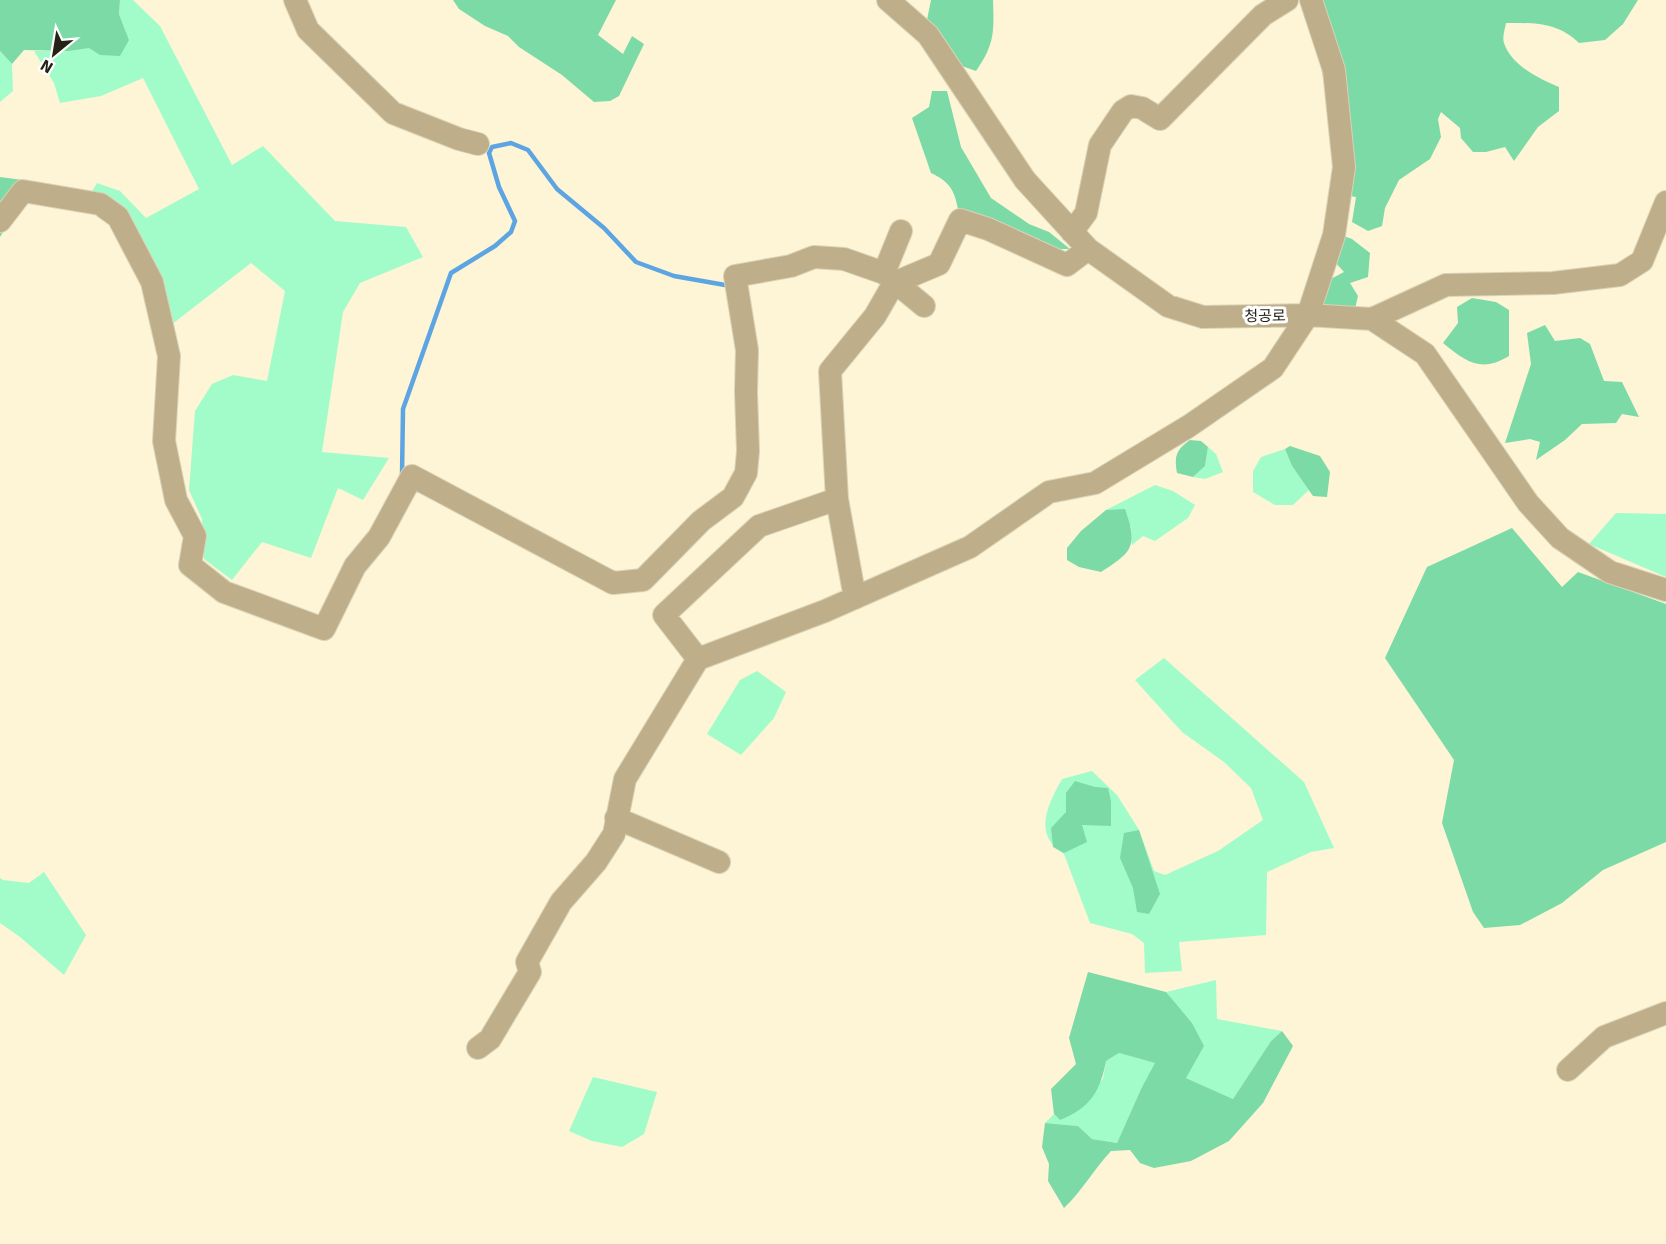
<svg xmlns="http://www.w3.org/2000/svg" width="1666" height="1244" font-family="Signika,'Noto Sans KR',sans-serif">
	<style>
		.green { fill: #a2fcca }
		.forest { fill: #7cdaa7 }
		.lines { fill: none; stroke-linecap: round; stroke-linejoin: round }
		.stream { stroke: #5da4e2; stroke-width: 4.5 }
		.minor-casing { stroke: #dad3b6; stroke-width: 24 }
		.minor { stroke: #beae8a; stroke-width: 22 }
		.labels { text-anchor: middle; stroke-width: 6; stroke-linejoin: round; paint-order: stroke }
		.street-label { font-size: 15px; fill: #242115; stroke: #fff }
	</style>
	<rect width="100%" height="100%" fill="#fdf5d5"/>
	<path class="green" d="M 120,0 L 133,0 L 160,26 L 232,165 L 263,146 L 335,221 L 406,227 L 423,257 L 360,283 L 343,312 L 322,452 L 389,458 L 363,500 L 338,488 L 311,558 L 262,542 L 232,580 L 204,559 L 202,519 L 189,490 L 195,411 L 212,384 L 233,375 L 267,381 L 285,291 L 251,263 L 171,325 L 91,193 L 97,183 L 120,191 L 146,218 L 199,189 L 143,78 L 101,96 L 60,103 L 54,83 L 34,51 L 69,51 L 129,40 L 119,14 Z
		M 0,51 L 12,64 L 13,91 L 0,102 Z
		M 1208,447 L 1216,454 L 1223,472 L 1205,479 L 1193,477 L 1205,466 Z
		M 1285,449 L 1292,466 L 1309,490 L 1293,505 L 1275,505 L 1253,492 L 1253,471 L 1261,457 Z
		M 1155,485 L 1173,491 L 1195,505 L 1188,518 L 1155,541 L 1143,536 L 1132,545 L 1131,527 L 1106,510 Z
		M 1616,513 L 1666,514 L 1666,577 L 1589,544 Z
		M 1164,658 L 1304,782 L 1334,848 L 1311,852 L 1267,872 L 1266,935 L 1179,942 L 1182,971 L 1145,973 L 1144,943 L 1132,934 L 1090,923 L 1064,854 C 1032,835 1048,804 1062,779 L 1092,771 L 1117,795 L 1139,830 L 1154,871 L 1165,875 L 1218,851 L 1263,820 L 1251,788 L 1224,762 L 1182,732 L 1135,680 Z
		M 757,671 L 786,692 L 774,718 L 741,755 L 707,734 L 740,680 Z
		M 44,872 L 86,935 L 64,975 L 20,937 L 0,923 L 0,878 L 3,880 L 29,883 Z
		M 1216,980 L 1217,1019 L 1282,1031 L 1271,1041 L 1233,1099 L 1186,1078 L 1177,1007 L 1166,992 Z
		M 1119,1053 L 1156,1063 L 1141,1089 L 1117,1143 L 1092,1139 L 1078,1126 L 1045,1123 L 1054,1114 L 1060,1120 L 1103,1079 L 1106,1061 Z
		M 593,1077 L 657,1092 L 644,1134 L 622,1147 L 592,1141 L 569,1131 Z"/>
	<path class="forest" d="M 0,0 L 120,0 L 119,14 L 129,40 L 120,56 L 100,55 L 89,48 L 69,51 L 24,50 L 12,64 L 0,51 Z
		M 453,0 L 616,0 L 598,35 L 623,54 L 632,36 L 644,44 L 619,96 L 610,101 L 594,102 L 562,75 L 519,47 L 508,36 L 485,26 L 459,9 Z
		M 931,0 L 993,0 C 994,31 995,44 976,71 L 956,64 L 927,20 Z
		M 1638,0 L 1623,24 L 1605,40 L 1579,43 C 1557,22 1535,23 1506,23 C 1505,29 1502,37 1504,43 C 1511,65 1539,79 1559,87 L 1559,111 L 1538,127 L 1514,161 L 1505,147 L 1486,152 L 1473,152 L 1461,138 L 1460,128 L 1441,112 L 1438,119 L 1441,137 L 1430,159 L 1399,180 L 1385,208 L 1382,226 L 1368,231 L 1352,222 L 1356,197 L 1344,195 L 1329,104 L 1306,0 Z
		M 932,91 L 947,91 L 961,147 L 991,198 L 1029,224 L 1049,232 L 1070,249 L 1047,249 L 959,214 C 955,192 952,183 931,173 L 912,118 L 929,107 Z
		M 0,177 L 23,180 L 10,197 L 11,219 L 0,237 Z
		M 1341,235 L 1352,239 L 1370,253 L 1368,277 L 1350,283 L 1358,296 L 1355,309 L 1331,313 L 1319,299 L 1327,281 L 1344,272 L 1333,260 Z
		M 1472,298 L 1496,302 L 1509,310 L 1509,356 C 1481,373 1466,362 1443,343 L 1458,323 L 1457,307 Z
		M 1545,325 L 1555,341 L 1580,338 L 1590,344 L 1604,381 L 1622,382 L 1639,417 L 1622,414 L 1616,423 L 1582,424 L 1565,440 L 1536,460 L 1540,442 L 1530,439 L 1505,443 L 1531,364 L 1527,333 Z
		M 1190,440 L 1201,441 L 1208,447 L 1205,466 L 1193,477 L 1177,473 C 1174,456 1176,450 1190,440 Z
		M 1290,446 L 1320,456 L 1330,472 L 1327,497 L 1313,496 L 1292,466 L 1285,449 Z
		M 1125,509 C 1138,546 1133,552 1101,572 L 1079,567 L 1067,560 L 1067,548 L 1081,531 L 1106,510 Z
		M 1512,528 L 1562,587 L 1578,572 L 1666,604 L 1666,842 L 1603,870 L 1562,903 L 1520,925 L 1484,928 L 1473,912 L 1442,823 L 1454,760 L 1385,658 L 1427,567 Z
		M 1075,781 L 1095,787 L 1108,788 L 1111,801 L 1111,826 L 1082,825 L 1087,842 L 1064,853 L 1053,847 L 1051,828 L 1066,812 L 1066,793 Z
		M 1139,830 L 1160,894 L 1149,914 L 1137,912 L 1133,888 L 1120,858 L 1124,833 Z
		M 1088,972 L 1166,992 L 1192,1023 L 1204,1046 L 1186,1078 L 1233,1099 L 1271,1041 L 1282,1031 L 1293,1046 L 1263,1103 L 1229,1141 L 1191,1161 L 1154,1168 L 1140,1163 L 1130,1150 L 1111,1151 C 1093,1170 1083,1190 1064,1208 L 1048,1181 L 1049,1164 L 1042,1147 L 1045,1123 L 1078,1126 L 1092,1139 L 1117,1143 L 1141,1089 L 1155,1063 L 1119,1053 L 1106,1061 C 1100,1092 1090,1108 1060,1120 L 1054,1114 L 1051,1089 L 1076,1064 L 1069,1038 Z"/>
	<g class="lines">
		<path class="stream" d="M 402,476 L 403,409 L 451,273 L 495,246 L 511,232 L 515,221 L 499,187 L 489,153 L 492,147 L 511,143 L 528,150 L 557,189 L 604,228 L 636,262 L 674,276 L 725,285"/>
		<g class="minor-casing">
			<path id="minor" d="M 295,0 L 308,30 L 393,113 L 459,139 L 478,144
				M 888,0 L 928,35 L 1025,180 L 1088,249 L 1168,306 L 1203,317 L 1308,315 L 1372,319 L 1425,354 L 1528,503 L 1560,538 L 1610,572 L 1666,590
				M 0,221 L 23,191 L 100,204 L 118,217 L 152,282 L 169,356 L 164,441 L 176,500 L 195,536 L 190,565 L 224,592 L 324,629 L 355,566 L 379,537 L 412,476 L 613,583 L 643,580 L 701,521 L 733,497 L 746,473 L 748,451 L 746,392 L 747,350 L 735,276 L 791,266 L 814,257 L 844,259 L 884,273
				M 901,231 L 884,273 L 924,306
				M 1072,232 L 1086,213 L 1100,145 L 1123,111 L 1131,106 L 1142,108 L 1160,119 L 1263,15 L 1287,0
				M 1372,319 L 1446,285 L 1553,283 L 1620,275 L 1642,261 L 1666,202
				M 855,598 L 837,499 L 830,371 L 875,316 L 894,283 L 939,264 L 960,220 L 988,229 L 1067,265 L 1088,249
				M 698,659 L 664,615 L 759,526 L 837,499
				M 616,818 L 719,862
				M 478,1048 L 490,1039 L 530,972 L 527,962 L 561,902 L 596,862 L 614,834 L 625,779 L 698,659 L 825,611 L 970,547 L 1049,492 L 1095,483 L 1189,426 L 1273,368 L 1308,315 L 1334,235 L 1344,167 L 1334,70 L 1311,0
				M 1568,1070 L 1604,1037 L 1666,1013"/>
		</g>
		<use href="#minor" class="minor"/>
	</g>
	<g class="labels">
		<g class="street-label">
			<text transform="translate(1265 316) rotate(-1)" y="5">청공로</text>
		</g>
	</g>
	<g transform="translate(54 54) rotate(210)" stroke="#ffffff" stroke-width="4.5" paint-order="stroke">
	<path d="M0-4.5L10 22L0 15L-10 22Z" fill="#242115"/>
	<text y="-9" font-size="16" font-weight="bold" text-anchor="middle" fill="#242115">N</text>
	</g>
</svg>
